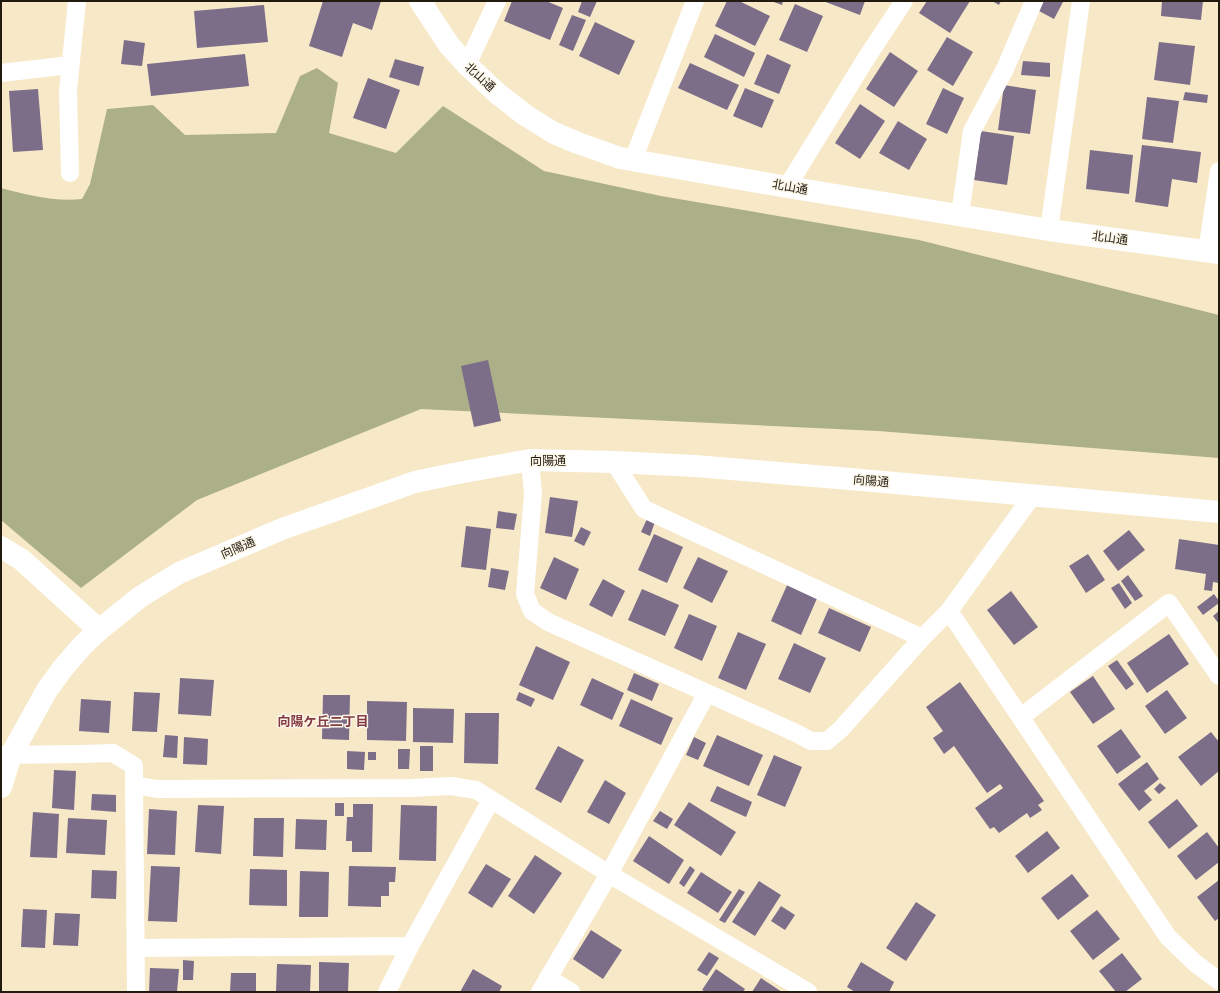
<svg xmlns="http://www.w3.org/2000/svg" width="1220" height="993" font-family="'Sofia Sans Condensed','Noto Sans JP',sans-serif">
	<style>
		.forest { fill: #acb088 }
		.building { fill: #7c6d89 }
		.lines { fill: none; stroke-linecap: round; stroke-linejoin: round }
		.minor { stroke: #fff; stroke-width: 18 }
		.tertiary { stroke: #fff; stroke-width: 22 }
		.labels { text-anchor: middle; stroke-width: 3; stroke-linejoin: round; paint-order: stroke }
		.street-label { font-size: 12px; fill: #211b0f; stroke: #fcf6e9 }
		.neighbourhood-label { font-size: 13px; font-weight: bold; fill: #833a42; stroke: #fcf6e9 }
	</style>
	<rect width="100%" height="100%" fill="#f7e8c7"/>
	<path class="forest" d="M 317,68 L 338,83 L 329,133 L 396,153 L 443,106 L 544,171 L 661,196 L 919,240 L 1219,315 L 1219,458 L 878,431 L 421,409 L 197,500 L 81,588 L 1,520 L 1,188 C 27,195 55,202 82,199 L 90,184 L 107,109 L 153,105 L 185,135 L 276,133 L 300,76 Z"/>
	<path class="building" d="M 323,1 L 381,1 L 372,30 L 353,23 L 342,57 L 309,46 Z
		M 512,1 L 546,1 L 563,8 L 550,40 L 504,21 Z
		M 582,1 L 597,1 L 590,17 L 578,12 Z
		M 727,1 L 739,1 L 770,16 L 755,46 L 715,26 Z
		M 771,1 L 783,1 L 782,5 Z
		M 823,1 L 865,1 L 860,15 Z
		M 927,1 L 970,1 L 950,33 L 919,13 Z
		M 992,1 L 1001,1 L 999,5 Z
		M 1044,1 L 1063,2 L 1054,19 L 1039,11 Z
		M 1162,1 L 1203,1 L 1201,20 L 1161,16 Z
		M 795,4 L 823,16 L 807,52 L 779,40 Z
		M 264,5 L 268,42 L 197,48 L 194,11 Z
		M 572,15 L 586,20 L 573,51 L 559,45 Z
		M 595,22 L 635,41 L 619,75 L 579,56 Z
		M 715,34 L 755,53 L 744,77 L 704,57 Z
		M 947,37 L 973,52 L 953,86 L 927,70 Z
		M 124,40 L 145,43 L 142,66 L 121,64 Z
		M 1159,42 L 1195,46 L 1190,85 L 1154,80 Z
		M 890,52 L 918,71 L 894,107 L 866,89 Z
		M 245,54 L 249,86 L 151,96 L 147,64 Z
		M 767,54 L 791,65 L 779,94 L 754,84 Z
		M 395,59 L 424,67 L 419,86 L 389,77 Z
		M 1023,61 L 1050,63 L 1050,77 L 1021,75 Z
		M 690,63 L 739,85 L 727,110 L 678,88 Z
		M 368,78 L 400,90 L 386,129 L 353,118 Z
		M 1004,85 L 1036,90 L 1030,134 L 998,130 Z
		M 745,88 L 774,100 L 762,128 L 733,116 Z
		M 943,88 L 964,98 L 947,134 L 926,124 Z
		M 38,89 L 43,150 L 13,152 L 9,91 Z
		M 1185,92 L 1208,95 L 1207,103 L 1183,100 Z
		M 1147,97 L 1179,101 L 1173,143 L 1142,139 Z
		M 860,104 L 885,121 L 860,159 L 835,143 Z
		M 898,121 L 927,139 L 909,170 L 879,153 Z
		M 981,131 L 1014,136 L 1007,185 L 974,180 Z
		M 1142,145 L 1201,152 L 1197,183 L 1172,179 L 1168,207 L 1135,202 Z
		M 1090,150 L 1133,155 L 1129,194 L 1086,189 Z
		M 488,360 L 501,421 L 474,427 L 461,366 Z
		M 550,497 L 578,501 L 572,537 L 545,533 Z
		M 498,511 L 517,514 L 514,530 L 496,528 Z
		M 647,519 L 655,522 L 650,536 L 641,532 Z
		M 466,526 L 491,529 L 486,570 L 461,567 Z
		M 581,527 L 591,532 L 584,546 L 574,541 Z
		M 1129,530 L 1145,550 L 1118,571 L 1103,551 Z
		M 654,534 L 683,547 L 667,583 L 638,570 Z
		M 1179,539 L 1219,545 L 1219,583 L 1213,582 L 1212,591 L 1204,590 L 1206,574 L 1175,569 Z
		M 1088,554 L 1105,580 L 1086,593 L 1069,566 Z
		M 554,557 L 579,569 L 566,600 L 540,588 Z
		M 698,557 L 728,571 L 712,603 L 683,588 Z
		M 491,568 L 509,571 L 505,590 L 488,587 Z
		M 1128,575 L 1143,596 L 1135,601 L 1121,581 Z
		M 603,579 L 625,591 L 612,617 L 589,605 Z
		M 788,583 L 818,596 L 801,635 L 771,621 Z
		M 1119,583 L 1132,603 L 1125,609 L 1111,588 Z
		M 642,589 L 679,605 L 665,636 L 628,620 Z
		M 1011,591 L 1038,627 L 1014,645 L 987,610 Z
		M 1214,594 L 1219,601 L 1219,603 L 1203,615 L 1197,607 Z
		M 829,608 L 871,627 L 860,652 L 818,633 Z
		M 1219,611 L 1219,624 L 1213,616 Z
		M 689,614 L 717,626 L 702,661 L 674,648 Z
		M 738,632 L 766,644 L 746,690 L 718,678 Z
		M 1169,634 L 1189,664 L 1147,693 L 1127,663 Z
		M 794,643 L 826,658 L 810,693 L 778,679 Z
		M 536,646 L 570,662 L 553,700 L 519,685 Z
		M 1117,660 L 1134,684 L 1126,690 L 1108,666 Z
		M 634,673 L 659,684 L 652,701 L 627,690 Z
		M 1093,676 L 1115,709 L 1093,724 L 1070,692 Z
		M 180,678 L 214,680 L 211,716 L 178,714 Z
		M 592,678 L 624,693 L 612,720 L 580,705 Z
		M 960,682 L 1044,801 L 1038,805 L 1042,810 L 1030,818 L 1027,813 L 999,833 L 994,827 L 990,829 L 975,808 L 1003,788 L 1000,784 L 987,793 L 954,746 L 944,754 L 933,738 L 943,731 L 926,707 Z
		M 1167,690 L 1187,718 L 1165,734 L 1145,706 Z
		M 134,692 L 160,693 L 157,732 L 132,731 Z
		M 519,692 L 535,699 L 531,707 L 516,700 Z
		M 323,695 L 350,695 L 349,740 L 322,739 Z
		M 81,699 L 111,701 L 109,733 L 79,731 Z
		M 631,699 L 673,718 L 661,745 L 619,726 Z
		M 367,701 L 407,702 L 406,741 L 367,740 Z
		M 413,708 L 454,709 L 453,743 L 413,742 Z
		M 465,713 L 499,713 L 498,764 L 464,763 Z
		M 1121,729 L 1141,757 L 1117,774 L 1097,746 Z
		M 1211,732 L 1219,742 L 1219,771 L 1201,786 L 1178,757 Z
		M 165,735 L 178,736 L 177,758 L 163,757 Z
		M 717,735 L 763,755 L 749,786 L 703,766 Z
		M 184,737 L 208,739 L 207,765 L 183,764 Z
		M 694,737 L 706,743 L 698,760 L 686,755 Z
		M 420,746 L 433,746 L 433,771 L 420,771 Z
		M 558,746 L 584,760 L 561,803 L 535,789 Z
		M 398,749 L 410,749 L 409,769 L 398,769 Z
		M 347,751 L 365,752 L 364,770 L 347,769 Z
		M 368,752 L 376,752 L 376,760 L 368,760 Z
		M 774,755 L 802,767 L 785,807 L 757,795 Z
		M 1147,762 L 1159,779 L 1144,791 L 1152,800 L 1139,811 L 1118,784 Z
		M 54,770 L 76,771 L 74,810 L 52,808 Z
		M 605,780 L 626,793 L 609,824 L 587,812 Z
		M 1160,783 L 1166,788 L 1159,794 L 1154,789 Z
		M 717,786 L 752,802 L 746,817 L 710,801 Z
		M 92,794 L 116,795 L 116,812 L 91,810 Z
		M 1177,799 L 1198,826 L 1169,849 L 1148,822 Z
		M 689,802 L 736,832 L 721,856 L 674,825 Z
		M 335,803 L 344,803 L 344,816 L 335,816 Z
		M 353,804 L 373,804 L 372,852 L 352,852 L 352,841 L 346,841 L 347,817 L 353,817 Z
		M 198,805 L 224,806 L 221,854 L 195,852 Z
		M 401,805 L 437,806 L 436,861 L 399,860 Z
		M 149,809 L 177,811 L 175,855 L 147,854 Z
		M 660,811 L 673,819 L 667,829 L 653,821 Z
		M 33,812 L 59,814 L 57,858 L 30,857 Z
		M 68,818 L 107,820 L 105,855 L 66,853 Z
		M 254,818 L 284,818 L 283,857 L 253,856 Z
		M 296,819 L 327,820 L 326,850 L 295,849 Z
		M 1047,831 L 1060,848 L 1028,873 L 1015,856 Z
		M 1207,832 L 1219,848 L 1219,862 L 1196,880 L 1177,856 Z
		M 649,836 L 684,860 L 669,884 L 633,861 Z
		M 535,855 L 562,873 L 534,914 L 508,896 Z
		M 486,864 L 511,879 L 492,908 L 468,893 Z
		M 151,866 L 180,867 L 177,922 L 148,921 Z
		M 349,866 L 396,867 L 395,882 L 389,882 L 389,896 L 381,896 L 381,907 L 348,906 Z
		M 690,866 L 695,870 L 684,887 L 679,883 Z
		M 250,869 L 287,870 L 287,906 L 249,905 Z
		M 92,870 L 117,871 L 116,899 L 91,898 Z
		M 300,871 L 329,872 L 328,917 L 299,917 Z
		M 701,872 L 732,892 L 718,913 L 687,893 Z
		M 1072,874 L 1089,896 L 1058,920 L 1041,898 Z
		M 1219,880 L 1219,918 L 1215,921 L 1197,897 Z
		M 759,881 L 781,895 L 755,936 L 732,922 Z
		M 739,889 L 745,892 L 725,923 L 719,920 Z
		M 916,902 L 936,915 L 906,961 L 886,948 Z
		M 781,906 L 795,915 L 785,930 L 771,921 Z
		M 23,909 L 47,910 L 45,948 L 21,947 Z
		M 1097,910 L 1120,939 L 1093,960 L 1070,931 Z
		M 55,913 L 80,914 L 78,946 L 53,945 Z
		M 591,930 L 622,950 L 603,979 L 573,959 Z
		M 709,952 L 719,958 L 707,976 L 697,970 Z
		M 1122,953 L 1142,979 L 1125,992 L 1116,992 L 1099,971 Z
		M 183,960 L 194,961 L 193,980 L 183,980 Z
		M 319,962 L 349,963 L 348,992 L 319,992 Z
		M 861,962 L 894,982 L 889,992 L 855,992 L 847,987 Z
		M 277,964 L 311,965 L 310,992 L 276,992 Z
		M 150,968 L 179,969 L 177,992 L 149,992 Z
		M 473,969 L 502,986 L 499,992 L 460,992 Z
		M 716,969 L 745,989 L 743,992 L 706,992 L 702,990 Z
		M 231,973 L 256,973 L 256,992 L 230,992 Z
		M 761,978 L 782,992 L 752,992 Z"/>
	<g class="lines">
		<path class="minor" d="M 467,65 L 497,1
			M 1,73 L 70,65
			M 633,160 L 695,1
			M 70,173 L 68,91 L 77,1
			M 787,187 L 867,57 L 904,1
			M 960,215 L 972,131 L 1005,69 L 1034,1
			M 1049,230 L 1081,1
			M 1207,252 L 1219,171
			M 530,460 L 533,494 L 525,594 L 532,611 L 548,622 L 707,693
			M 614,462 L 644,509 L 922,638
			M 949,611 L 1168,937 L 1195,963 L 1219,981
			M 1021,717 L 1169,603 L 1219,676
			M 1,755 L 81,754 L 113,753 L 134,766 L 134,785 L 157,789 L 411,788 L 451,786 L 476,790 L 609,874 L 808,992
			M 134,785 L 136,992
			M 136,948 L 410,946
			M 548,978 L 571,992
			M 387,992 L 410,946 L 491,800
			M 540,992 L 609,874 L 707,693 L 796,733 L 811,741 L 827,741 L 841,729 L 922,638 L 949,611 L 1033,495"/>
		<path class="tertiary" d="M 420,1 L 449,45 L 467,65 L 497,93 L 525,115 L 554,133 L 578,143 L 620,158 L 787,187 L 1049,230 L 1219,253
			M 1,547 L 22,560 L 99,630
			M 1,787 L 11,755 L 47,690 L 63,668 L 83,645 L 99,630 L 140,597 L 179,573 L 282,529 L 415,482 L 453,474 L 530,460 L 614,462 L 695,466 L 850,479 L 1219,512"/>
	</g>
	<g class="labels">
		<g class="street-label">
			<text transform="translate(480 77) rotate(43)" y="4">北山通</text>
			<text transform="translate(790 187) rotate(10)" y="4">北山通</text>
			<text transform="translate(1110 238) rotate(8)" y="4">北山通</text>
			<text x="548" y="465">向陽通</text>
			<text transform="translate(871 481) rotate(5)" y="4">向陽通</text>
			<text transform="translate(238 548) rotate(-23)" y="4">向陽通</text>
		</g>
		<g class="neighbourhood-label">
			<text x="323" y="726">向陽ケ丘二丁目</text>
		</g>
	</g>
	<rect width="1220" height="993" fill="none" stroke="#211b0f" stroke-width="4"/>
</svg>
